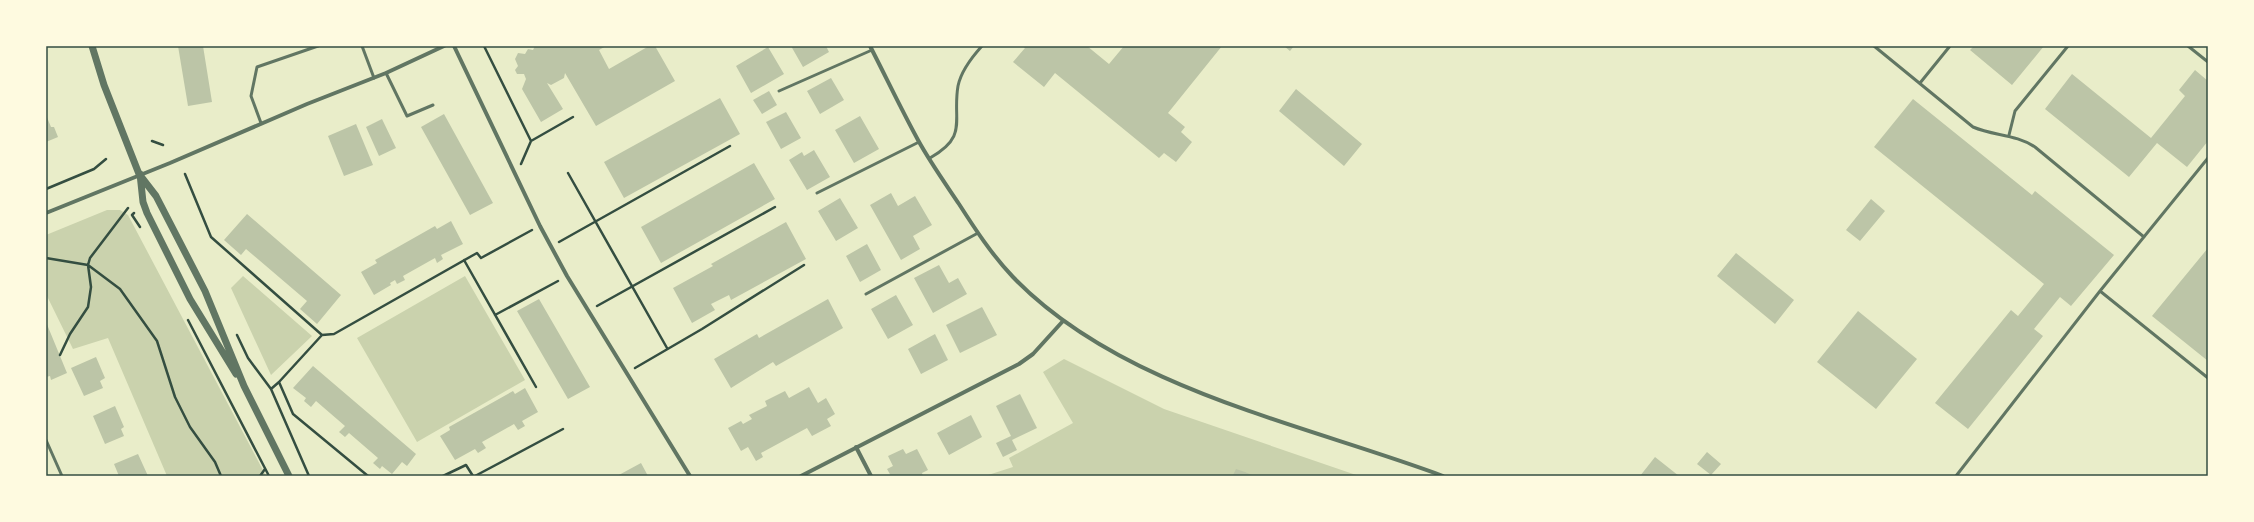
<svg xmlns="http://www.w3.org/2000/svg" width="2254" height="522" font-family="'Noto Serif',serif">
	<style>
		.green { fill: #cad2ad }
		.building { fill: #bcc5a7 }
		.lines { fill: none; stroke-linecap: round; stroke-linejoin: round }
		.path { stroke: #344e41; stroke-width: 2.5 }
		.service { stroke: #617663; stroke-width: 3 }
		.minor { stroke: #617663; stroke-width: 4 }
		.tertiary { stroke: #617663; stroke-width: 7 }
		.neatline { fill: none; stroke: #344e41; stroke-width: 1.5 }
	</style>
	<rect width="100%" height="100%" fill="#e9edc9"/>
	<path class="green" d="M 107,210 L 120,210 L 128,215 L 266,476 L 167,476 L 108,338 L 73,349 L 46,294 L 46,235 Z
		M 243,276 L 312,336 L 271,375 L 231,288 Z
		M 465,276 L 525,380 L 417,442 L 357,338 Z
		M 1064,359 L 1164,409 L 1359,476 L 985,476 L 1013,467 L 1009,458 L 1073,423 L 1043,372 Z"/>
	<path class="building" d="M 178,46 L 203,46 L 212,102 L 188,106 Z
		M 535,46 L 606,46 L 599,50 L 609,69 L 649,46 L 655,46 L 675,81 L 596,126 L 565,73 L 564,78 L 551,85 L 547,83 L 563,109 L 541,122 L 522,89 L 526,79 L 524,74 L 517,74 L 515,70 L 518,66 L 515,59 L 518,53 L 525,54 L 528,49 L 533,50 Z
		M 791,46 L 826,46 L 829,52 L 803,67 Z
		M 1022,46 L 1087,46 L 1109,64 L 1124,46 L 1222,46 L 1168,113 L 1185,127 L 1181,132 L 1192,142 L 1176,162 L 1164,153 L 1159,158 L 1055,73 L 1044,87 L 1013,62 L 1025,48 Z
		M 1284,46 L 1294,46 L 1290,51 Z
		M 1974,46 L 2044,46 L 2012,85 L 1970,50 Z
		M 768,47 L 784,74 L 751,93 L 736,66 Z
		M 2195,70 L 2208,81 L 2208,141 L 2187,167 L 2157,143 L 2129,177 L 2045,109 L 2072,74 L 2151,138 L 2185,96 L 2179,90 Z
		M 831,78 L 844,100 L 820,114 L 807,91 Z
		M 1296,89 L 1362,144 L 1344,166 L 1279,111 Z
		M 769,91 L 777,105 L 762,114 L 753,100 Z
		M 720,98 L 740,134 L 624,198 L 604,162 Z
		M 1913,99 L 2032,195 L 2035,191 L 2114,255 L 2071,306 L 2060,297 L 2034,329 L 2043,336 L 1968,429 L 1935,403 L 2011,310 L 2018,316 L 2044,284 L 1874,147 Z
		M 786,112 L 801,138 L 781,149 L 766,122 Z
		M 444,114 L 493,203 L 470,215 L 421,127 Z
		M 46,115 L 51,127 L 54,127 L 58,137 L 46,142 Z
		M 860,116 L 879,149 L 854,163 L 835,130 Z
		M 382,119 L 396,148 L 379,156 L 366,127 Z
		M 356,124 L 373,165 L 344,176 L 328,136 Z
		M 814,150 L 830,177 L 807,190 L 789,160 L 802,152 L 804,156 Z
		M 754,163 L 775,199 L 661,263 L 641,227 Z
		M 891,193 L 898,206 L 915,196 L 932,225 L 913,236 L 920,249 L 901,260 L 870,205 Z
		M 840,198 L 858,228 L 836,241 L 818,211 Z
		M 1871,199 L 1885,211 L 1860,241 L 1846,230 Z
		M 247,214 L 341,295 L 317,324 L 300,309 L 307,301 L 246,249 L 241,255 L 224,240 Z
		M 451,221 L 463,244 L 441,255 L 443,259 L 437,263 L 435,258 L 403,276 L 405,280 L 397,284 L 395,280 L 390,283 L 391,285 L 374,295 L 361,272 L 377,263 L 375,260 L 435,226 L 437,229 Z
		M 786,222 L 806,259 L 731,300 L 729,295 L 711,304 L 715,310 L 692,323 L 673,288 L 713,266 L 711,264 Z
		M 867,244 L 881,270 L 860,282 L 846,256 Z
		M 2208,248 L 2208,361 L 2152,316 Z
		M 1736,253 L 1794,300 L 1775,324 L 1717,276 Z
		M 939,265 L 949,283 L 958,278 L 967,294 L 933,313 L 914,278 Z
		M 896,295 L 913,325 L 888,339 L 871,309 Z
		M 539,299 L 590,387 L 568,399 L 517,311 Z
		M 828,299 L 843,328 L 776,366 L 773,362 L 731,388 L 714,359 L 757,334 L 759,338 Z
		M 982,307 L 997,335 L 960,353 L 946,325 Z
		M 1858,311 L 1917,359 L 1876,409 L 1817,362 Z
		M 46,322 L 67,373 L 51,380 L 50,376 L 46,377 Z
		M 935,334 L 948,360 L 921,374 L 908,349 Z
		M 96,357 L 105,378 L 100,381 L 103,388 L 84,396 L 71,368 Z
		M 313,366 L 416,454 L 407,466 L 402,462 L 392,474 L 382,466 L 380,469 L 373,463 L 378,458 L 349,433 L 345,437 L 339,432 L 345,426 L 316,401 L 311,407 L 304,401 L 306,398 L 293,388 Z
		M 809,387 L 818,403 L 826,398 L 835,414 L 827,419 L 831,426 L 812,436 L 807,428 L 761,453 L 763,457 L 756,461 L 748,447 L 741,451 L 728,428 L 741,421 L 743,424 L 752,419 L 749,415 L 767,406 L 765,401 L 785,391 L 789,398 Z
		M 525,388 L 538,412 L 522,421 L 525,426 L 518,430 L 514,424 L 482,442 L 486,448 L 478,453 L 475,449 L 455,460 L 440,436 L 450,430 L 449,427 L 513,391 L 515,394 Z
		M 1020,394 L 1037,428 L 1012,440 L 1017,450 L 1003,457 L 996,443 L 1011,436 L 996,406 Z
		M 115,406 L 124,427 L 121,429 L 124,436 L 105,444 L 93,416 Z
		M 971,415 L 982,437 L 949,455 L 937,433 Z
		M 903,449 L 906,454 L 917,449 L 928,470 L 922,473 L 923,476 L 891,476 L 887,469 L 893,466 L 888,456 Z
		M 1707,452 L 1721,464 L 1711,475 L 1697,464 Z
		M 138,454 L 148,476 L 119,476 L 114,464 Z
		M 1655,457 L 1679,476 L 1640,476 Z
		M 641,463 L 648,476 L 617,476 Z
		M 1236,469 L 1245,472 L 1254,476 L 1233,475 Z"/>
	<g class="lines">
		<path class="path" d="M 484,46 L 531,141
			M 152,141 L 163,145
			M 521,164 L 531,141 L 573,117
			M 568,173 L 667,348
			M 185,174 L 211,237 L 322,335 L 279,382 L 293,414 L 368,476
			M 46,189 L 94,169 L 106,159
			M 134,213 L 132,215 L 140,227
			M 559,242 L 730,146
			M 46,258 L 88,265 L 120,289 L 157,341 L 175,397 L 190,427 L 215,462 L 221,476
			M 464,260 L 536,387
			M 597,306 L 775,207
			M 495,315 L 558,281
			M 188,320 L 269,476
			M 237,335 L 248,358 L 271,389 L 309,476
			M 322,335 L 334,334 L 477,253 L 481,258 L 532,230
			M 60,355 L 70,334 L 88,307 L 91,287 L 88,265 L 90,258 L 128,208
			M 635,368 L 702,329 L 804,265
			M 271,389 L 279,382
			M 260,476 L 265,469
			M 443,476 L 466,465 L 473,476
			M 475,476 L 563,429"/>
		<path class="service" d="M 362,46 L 374,78
			M 1874,46 L 1973,127 C 1994,136 2016,134 2035,147 L 2144,237
			M 2188,46 L 2208,62
			M 386,73 L 407,116 L 433,105
			M 1920,83 L 1950,46
			M 779,91 L 872,50
			M 261,123 L 251,96 L 257,67 L 318,46
			M 2009,135 L 2015,111 L 2068,46
			M 930,158 C 969,136 952,121 958,86 C 961,71 972,57 982,46
			M 817,193 L 919,142
			M 2100,291 L 2208,378
			M 866,294 L 978,233
			M 46,440 L 62,476
			M 1956,476 L 2100,291 L 2208,158"/>
		<path class="minor" d="M 454,46 L 540,226 L 567,276 L 690,476
			M 870,46 C 886,77 901,109 918,140 C 930,162 945,183 959,204 C 975,229 992,255 1013,277 C 1121,389 1301,423 1443,476
			M 46,213 L 170,163 L 307,104 L 386,73 L 444,46
			M 856,447 L 871,476
			M 801,476 L 1019,364 L 1033,354 L 1063,321"/>
		<path class="tertiary" d="M 92,46 L 104,85 L 139,174 L 156,196 L 205,291 L 244,386 L 289,476
			M 140,174 L 143,202 L 147,213 L 190,299 L 236,374"/>
	</g>
	<rect width="2254" height="522" fill="none" stroke="#fefae0" stroke-width="94"/>
	<rect x="47" y="47" width="2160" height="428" class="neatline"/>
</svg>
